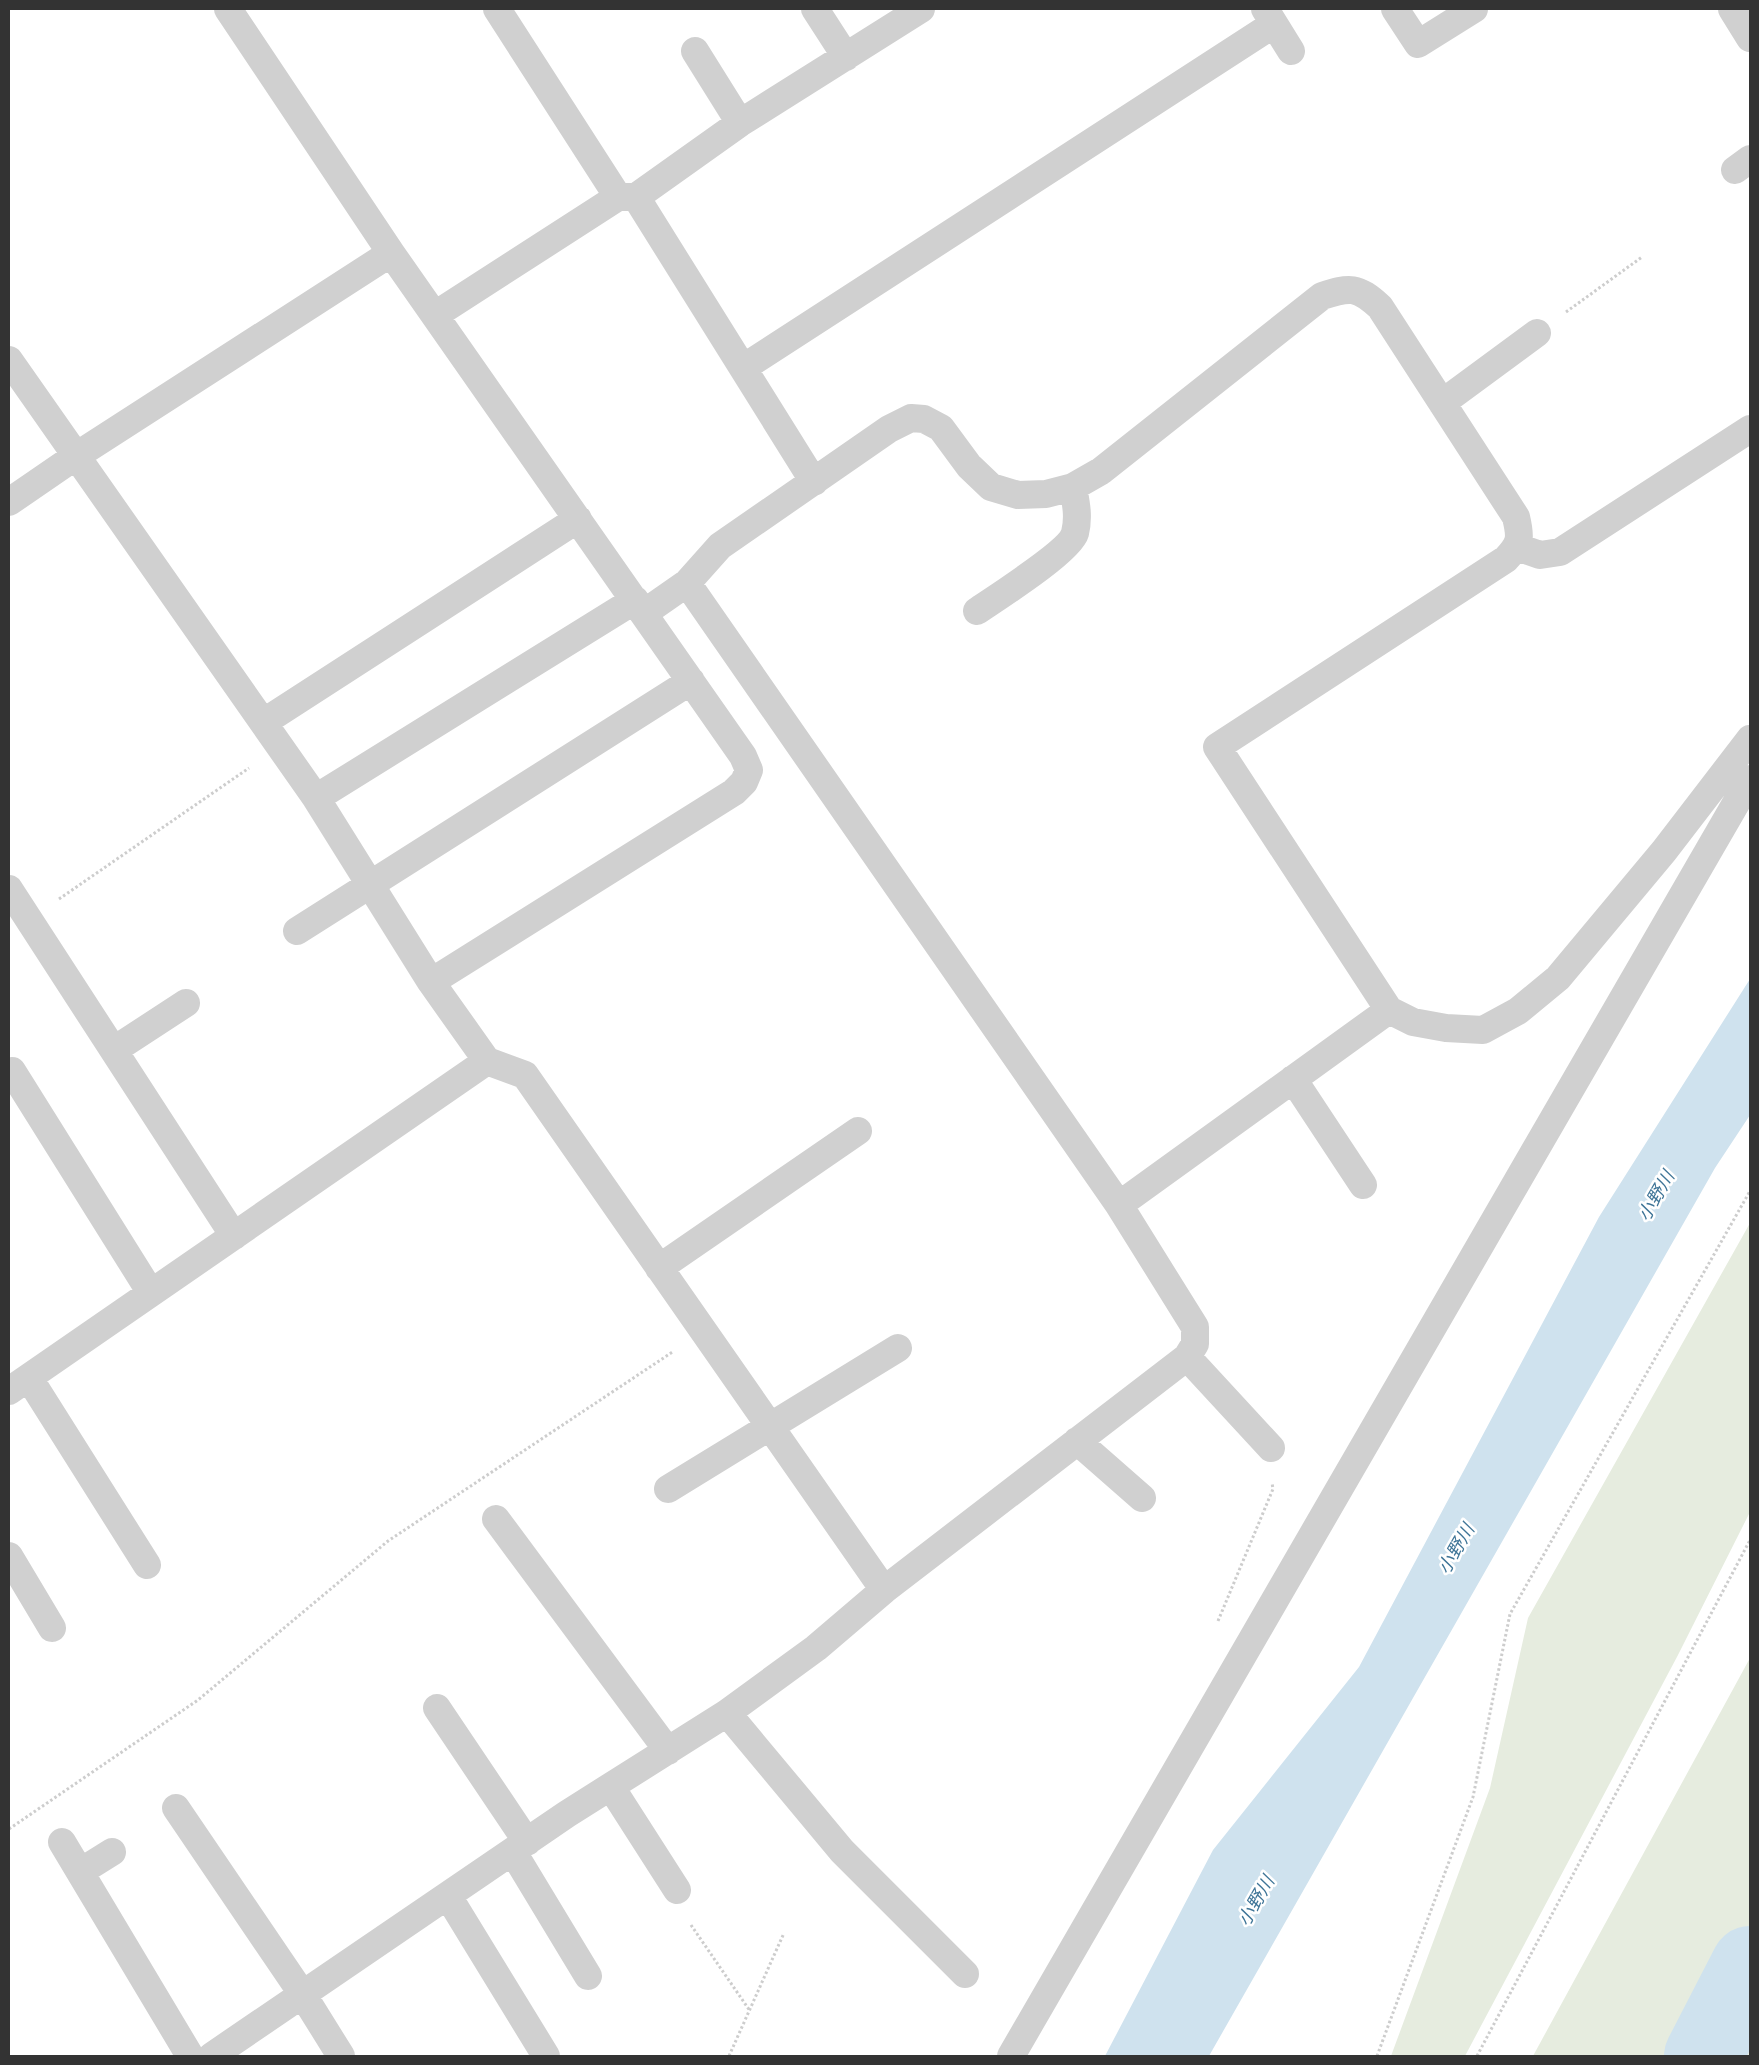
<svg xmlns="http://www.w3.org/2000/svg" width="1759" height="2065" font-family="'Space Grotesk','Noto Sans JP',sans-serif">
	<style>
		.green { fill: #e6ecdf }
		.water { fill: #cfe2ee }
		.lines { fill: none; stroke-linecap: round; stroke-linejoin: round }
		.river { stroke: #cfe2ee; stroke-width: 78 }
		.path { stroke: #cdcdcd; stroke-width: 3; stroke-dasharray: 2.5 2.5; stroke-linecap: butt }
		.minor { stroke: #d0d0d0; stroke-width: 28 }
		.labels { text-anchor: middle; stroke-width: 5; stroke-linejoin: round; paint-order: stroke }
		.water-label { font-size: 18px; font-style: italic; fill: #3f7597; stroke: #fff }
	</style>
	<rect width="100%" height="100%" fill="#fff"/>
	<path class="green" d="M 1750,1223 L 1750,1512 L 1678,1655 L 1465,2056 L 1391,2056 L 1490,1788 L 1528,1618 Z
		M 1750,1658 L 1750,2056 L 1533,2056 Z"/>
	<path class="water" d="M 1750,979 L 1750,1115 L 1715,1168 L 1209,2056 L 1105,2056 L 1213,1850 L 1359,1667 L 1599,1217 Z"/>
	<g class="lines">
		<path class="river" d="M 1703,2056 L 1750,1965"/>
		<path class="path" d="M 1566,312 L 1642,257
			M 59,899 L 249,768
			M 1218,1621 L 1273,1489 L 1272,1483
			M 9,1829 L 198,1700 L 388,1541 L 674,1351
			M 691,1925 L 750,2011
			M 729,2056 L 784,1933
			M 1377,2056 L 1473,1797 L 1510,1614 L 1750,1191
			M 1477,2056 L 1750,1540"/>
		<path class="minor" d="M 228,9 L 391,253 L 743,756 L 749,770 L 744,782 L 734,792 L 431,982
			M 497,9 L 618,197
			M 815,9 L 846,57
			M 1265,9 L 1291,51
			M 1395,9 L 1418,44 L 1474,9
			M 1732,9 L 1750,38
			M 695,51 L 740,123
			M 1735,170 L 1750,159
			M 636,197 L 814,482
			M 435,315 L 618,197 L 636,197 L 740,123 L 921,9
			M 9,360 L 316,798 L 431,982 L 487,1061 L 525,1075 L 884,1590
			M 743,368 L 1274,24
			M 1442,403 L 1537,333
			M 9,502 L 76,456 L 391,253
			M 1517,547 L 1540,555 L 1560,552 L 1750,429
			M 977,611 C 996,598 1070,551 1075,533 C 1079,517 1076,503 1073,487
			M 644,613 L 687,583 L 720,546 L 889,429 L 911,418 L 924,419 L 941,428 L 969,466 L 991,487 L 1018,495 L 1046,494 L 1073,487 L 1101,471 L 1322,296 C 1350,287 1357,286 1380,307 L 1516,517 C 1521,538 1521,543 1506,559 L 1217,747 L 1389,1010 L 1119,1205
			M 264,722 L 578,519
			M 316,798 L 635,600
			M 9,889 L 234,1236
			M 297,931 L 691,681
			M 1389,1010 L 1413,1022 L 1446,1028 L 1483,1030 L 1518,1011 L 1558,978 L 1664,851 L 1750,739
			M 114,1050 L 186,1003
			M 12,1071 L 151,1293
			M 1293,1079 L 1363,1185
			M 659,1268 L 858,1131
			M 1187,1357 L 1271,1448
			M 29,1378 L 147,1565
			M 9,1391 L 487,1061
			M 1077,1441 L 1142,1498
			M 668,1489 L 898,1348
			M 496,1519 L 668,1751
			M 9,1556 L 52,1628
			M 437,1708 L 527,1842
			M 727,1713 L 842,1851 L 965,1974
			M 611,1787 L 677,1890
			M 176,1808 L 303,1995 L 341,2056
			M 62,1842 L 190,2056
			M 513,1852 L 588,1976
			M 80,1872 L 112,1852
			M 448,1896 L 546,2056
			M 212,2056 L 567,1814 L 727,1713 L 816,1648 L 884,1590 L 1187,1357 L 1195,1344 L 1195,1327 L 1119,1205 L 687,583
			M 1011,2056 L 1750,779"/>
	</g>
	<g class="labels">
		<g class="water-label">
			<text transform="translate(1656 1196) rotate(-60)" y="6">小野川</text>
			<text transform="translate(1456 1549) rotate(-60)" y="6">小野川</text>
			<text transform="translate(1256 1901) rotate(-60)" y="6">小野川</text>
		</g>
	</g>
	<rect width="1759" height="2065" fill="none" stroke="#333333" stroke-width="20"/>
</svg>
